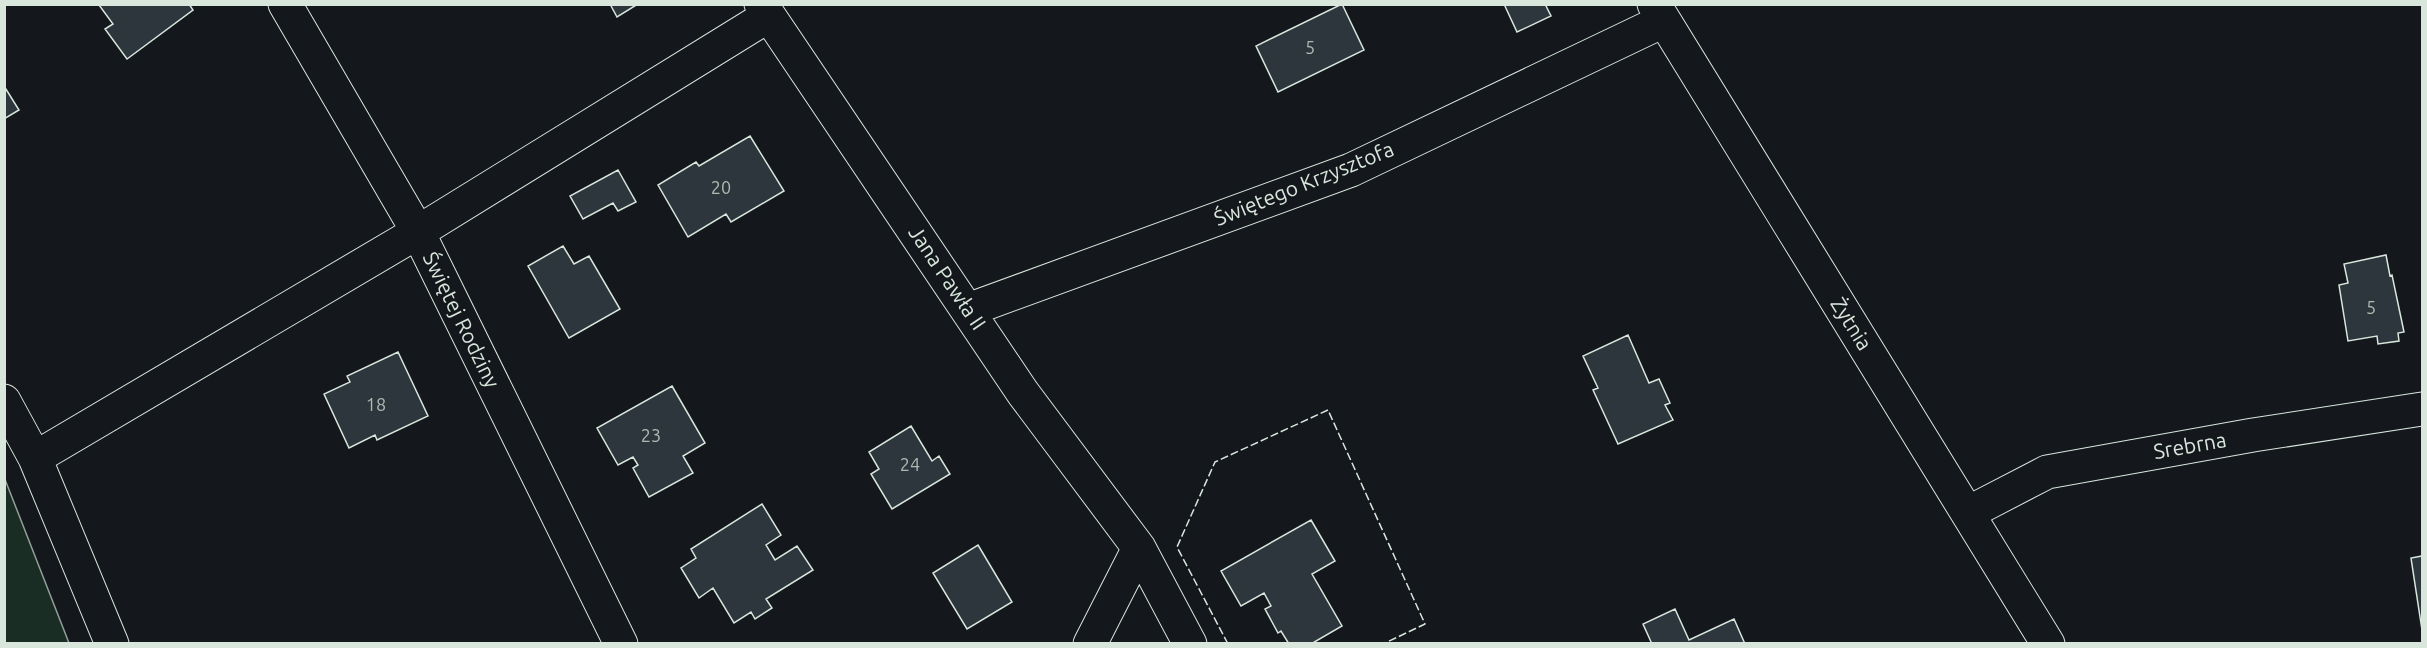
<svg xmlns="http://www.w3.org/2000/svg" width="2427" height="648" font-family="Ubuntu,sans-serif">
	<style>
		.green { fill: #1a2d24; stroke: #939e99; stroke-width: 1.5 }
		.building { fill: #2c363c; stroke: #d8e6dc; stroke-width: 1.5 }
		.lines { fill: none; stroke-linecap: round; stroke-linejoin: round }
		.street-casing { stroke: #d8e6dc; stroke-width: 35 }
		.secondary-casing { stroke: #d8e6dc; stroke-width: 35 }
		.street { stroke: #14181c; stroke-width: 33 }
		.secondary { stroke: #14181c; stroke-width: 33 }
		.fence { stroke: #d8e6dc; stroke-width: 1.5; stroke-dasharray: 8 3; stroke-linecap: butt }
		.labels { text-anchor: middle; stroke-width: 4.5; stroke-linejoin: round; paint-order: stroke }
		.number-label { font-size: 18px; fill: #adbab4 }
		.street-label { font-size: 21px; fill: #d8e6dc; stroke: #14181c }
	</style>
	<rect width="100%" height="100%" fill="#14181c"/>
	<path class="green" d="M 5,479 L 6,482 L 69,643 L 5,643 Z"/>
	<path class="building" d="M 189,4 L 193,10 L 127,59 L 105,29 L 113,24 L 99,5 Z
		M 610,4 L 638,4 L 617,17 Z
		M 1342,4 L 1364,50 L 1278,92 L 1256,46 Z
		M 1504,4 L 1545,4 L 1551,16 L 1517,32 Z
		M 4,86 L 19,110 L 4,119 Z
		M 750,136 L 784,191 L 731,222 L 726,214 L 688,237 L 658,185 L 696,162 L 699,166 Z
		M 618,170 L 636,202 L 618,211 L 613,203 L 583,219 L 570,196 Z
		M 563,246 L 574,264 L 589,256 L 620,309 L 569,338 L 528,266 Z
		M 2386,255 L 2390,276 L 2392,275 L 2404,332 L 2398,333 L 2399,341 L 2378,344 L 2377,336 L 2348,341 L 2339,285 L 2348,283 L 2344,264 Z
		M 1628,335 L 1649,383 L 1659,379 L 1670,403 L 1665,405 L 1673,420 L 1618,444 L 1593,390 L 1598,388 L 1583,356 Z
		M 398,352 L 428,416 L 377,440 L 375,435 L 349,448 L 324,394 L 350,382 L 347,376 Z
		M 672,386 L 705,443 L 683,456 L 693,473 L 649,497 L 633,468 L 638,465 L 633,457 L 618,465 L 597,428 Z
		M 911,426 L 932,461 L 939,456 L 950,474 L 892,509 L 871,474 L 879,469 L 869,452 Z
		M 762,504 L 781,535 L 766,545 L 775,560 L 797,546 L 813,570 L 766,599 L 772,608 L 755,619 L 751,612 L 734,623 L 713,588 L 699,598 L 681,568 L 696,558 L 691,549 Z
		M 1311,520 L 1335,561 L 1312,574 L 1342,626 L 1311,644 L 1289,644 L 1281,631 L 1278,633 L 1265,609 L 1271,606 L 1264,593 L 1241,606 L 1221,571 Z
		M 978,545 L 1012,602 L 967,629 L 933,573 Z
		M 2422,556 L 2422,630 L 2411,558 Z
		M 1675,609 L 1689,640 L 1734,619 L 1745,644 L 1652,644 L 1643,624 Z"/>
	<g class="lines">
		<g class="street-casing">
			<path id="street" d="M 285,4 L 418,232 L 621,644
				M 761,4 L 1023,393 L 1139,548 L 1190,644
				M 968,310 L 1351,170 L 1663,21
				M 4,401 L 35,458 L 112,644
				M 35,458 L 418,232 L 768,16
				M 1968,513 L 2047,472 L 2253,435 L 2422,409
				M 1090,644 L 1139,548"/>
		</g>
		<g class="secondary-casing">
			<path id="secondary" d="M 1654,4 L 2048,644"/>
		</g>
		<use href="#street" class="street"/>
		<use href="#secondary" class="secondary"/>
		<path class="fence" d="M 1228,644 L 1177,547 L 1215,462 L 1328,410 L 1425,624 L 1383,644"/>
	</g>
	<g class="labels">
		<g class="number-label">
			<text x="1310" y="54">5</text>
			<text x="721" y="194">20</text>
			<text x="2371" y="314">5</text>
			<text x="376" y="411">18</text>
			<text x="651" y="442">23</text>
			<text x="910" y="471">24</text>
		</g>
		<g class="street-label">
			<text transform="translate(1304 184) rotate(-22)" y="7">Świętego Krzysztofa</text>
			<text transform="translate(947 278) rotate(56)" y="7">Jana Pawła II</text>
			<text transform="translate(461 320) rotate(64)" y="7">Świętej Rodziny</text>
			<text transform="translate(1851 324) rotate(58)" y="7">Żytnia</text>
			<text transform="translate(2190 446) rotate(-10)" y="7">Srebrna</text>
		</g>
	</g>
	<rect width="2427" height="648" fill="none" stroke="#d8e6dc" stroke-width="12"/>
</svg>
